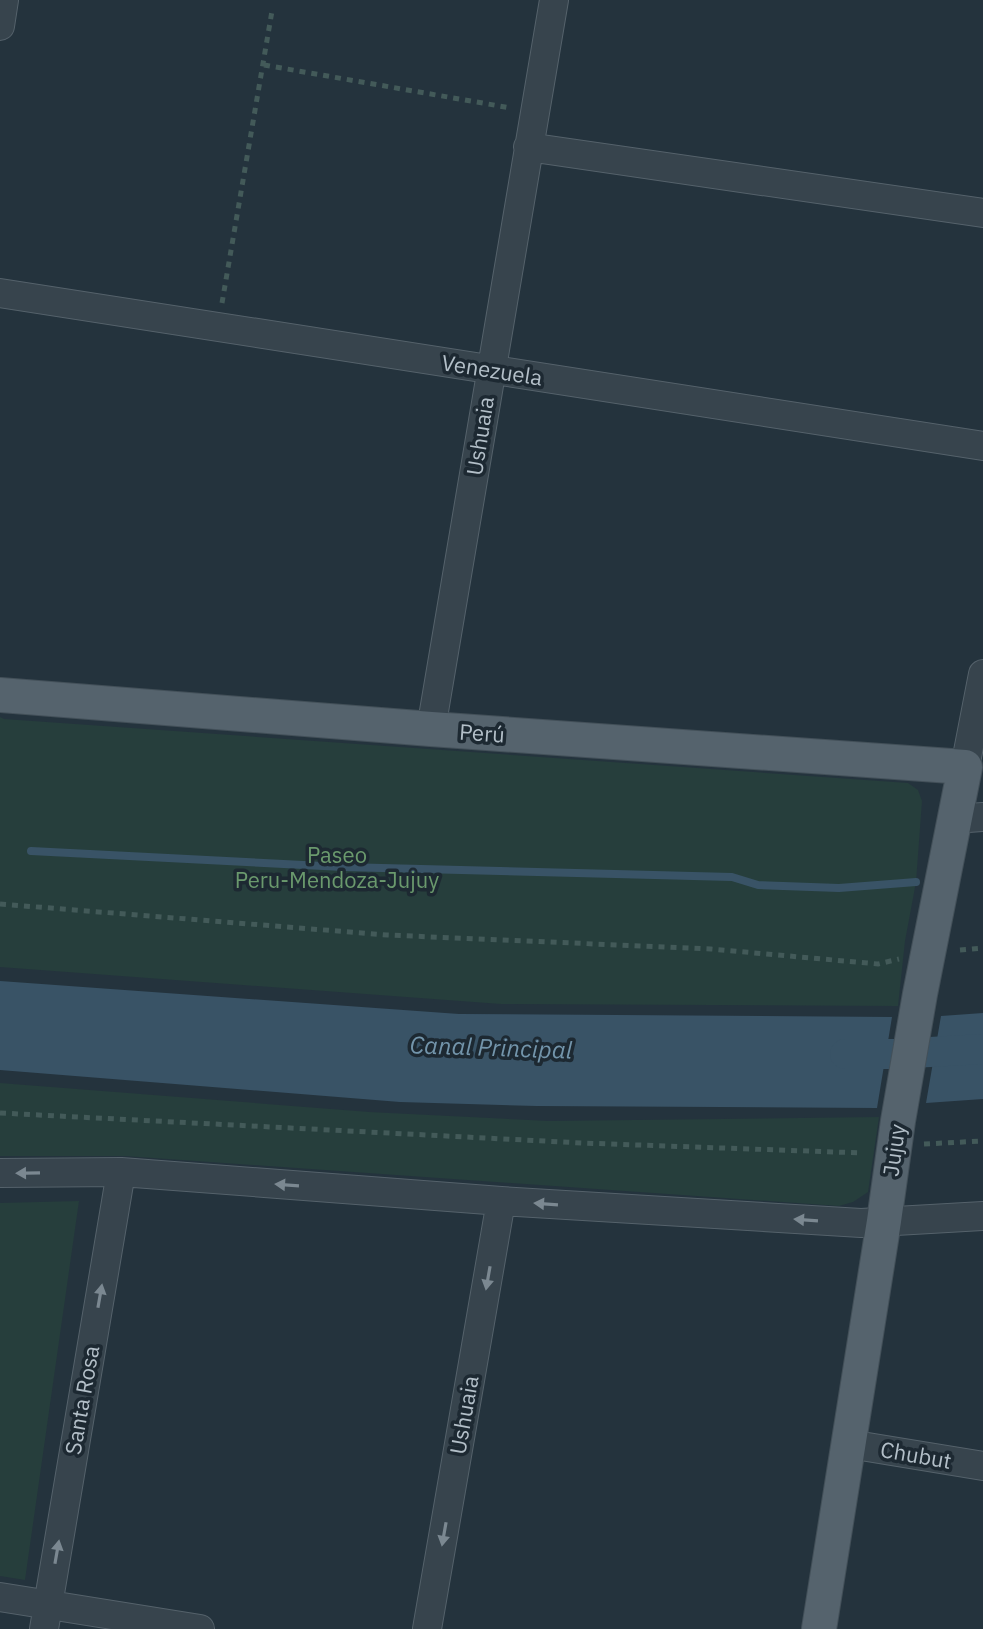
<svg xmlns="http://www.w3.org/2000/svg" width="983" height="1629" font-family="'IBM Plex Sans',sans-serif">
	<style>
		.green { fill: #263e3c }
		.water { fill: #395366 }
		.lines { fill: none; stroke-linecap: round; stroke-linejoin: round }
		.stream { stroke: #395366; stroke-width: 8 }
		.canal { stroke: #395366; stroke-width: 30 }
		.minor-casing { stroke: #55626b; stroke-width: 30 }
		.major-casing { stroke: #435059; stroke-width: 36 }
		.path { stroke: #435a59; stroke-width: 5; stroke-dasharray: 6 6; stroke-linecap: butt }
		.minor { stroke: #37444d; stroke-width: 28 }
		.major { stroke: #55636d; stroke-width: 34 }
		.oneway { fill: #7b8891 }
		.labels { text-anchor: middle; stroke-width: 7; stroke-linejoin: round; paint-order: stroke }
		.street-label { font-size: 22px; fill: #b3bfc8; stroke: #1d2932 }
		.park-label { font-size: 22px; fill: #6a996d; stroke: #1d2932 }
		.water-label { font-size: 24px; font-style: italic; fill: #7395ab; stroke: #1d2932 }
	</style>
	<rect width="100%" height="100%" fill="#24333d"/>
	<path class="green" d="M 0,717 L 4,719 L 908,783 L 918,790 L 922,801 L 916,882 L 905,941 L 898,1006 L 501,1004 L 0,967 Z
		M 0,1083 L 369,1112 L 549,1121 L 879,1117 L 868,1192 L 853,1202 L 839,1206 L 125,1156 L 0,1156 Z
		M 79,1201 L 25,1580 L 0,1576 L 0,1203 Z"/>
	<path class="water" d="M 0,981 L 459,1014 L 892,1017 L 877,1108 L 537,1106 L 400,1102 L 0,1070 Z
		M 983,1013 L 983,1099 L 926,1103 L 941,1016 Z"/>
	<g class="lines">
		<path class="stream" d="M 31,851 L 343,867 L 732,877 L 758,885 L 839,888 L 916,882"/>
		<path class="canal" d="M 845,1054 L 895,1054 L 983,1049"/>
		<g class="minor-casing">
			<path id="minor" d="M 0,26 L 4,0
				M 528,147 L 983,213
				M 0,293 L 983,446
				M 431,729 L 554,0
				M 965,767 L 983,674
				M 954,819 L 983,817
				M 0,1173 L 121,1172 L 501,1201 L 861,1223 L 983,1216
				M 849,1444 L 983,1466
				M 0,1597 L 200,1629
				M 44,1629 L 121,1172
				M 427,1629 L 501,1201"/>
		</g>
		<g class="major-casing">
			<path id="major" d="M 0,695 L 431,729 L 965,767 L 920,994 L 898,1121 L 884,1221 L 819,1629"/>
		</g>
		<path class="path" d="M 264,65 L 511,108
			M 222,303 L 272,11
			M 0,904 L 387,935 L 711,949 L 878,964 L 899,959
			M 960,950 L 983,948
			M 0,1113 L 582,1143 L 863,1153
			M 924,1144 L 983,1141"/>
		<use href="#minor" class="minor"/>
		<use href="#major" class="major"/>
	</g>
	<defs><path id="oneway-solid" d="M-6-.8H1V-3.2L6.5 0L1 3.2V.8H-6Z" transform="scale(2)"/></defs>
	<g class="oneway">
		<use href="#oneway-solid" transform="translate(28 1173) rotate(179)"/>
		<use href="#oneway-solid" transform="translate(287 1185) rotate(-176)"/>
		<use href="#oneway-solid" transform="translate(546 1204) rotate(-176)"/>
		<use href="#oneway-solid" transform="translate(806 1220) rotate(-176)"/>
		<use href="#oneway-solid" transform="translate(488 1278) rotate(100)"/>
		<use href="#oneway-solid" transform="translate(100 1296) rotate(-80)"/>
		<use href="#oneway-solid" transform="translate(444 1534) rotate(100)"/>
		<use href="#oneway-solid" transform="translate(57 1552) rotate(-80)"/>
	</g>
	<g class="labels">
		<g class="street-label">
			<text transform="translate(492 370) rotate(9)" y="8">Venezuela</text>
			<text transform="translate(480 436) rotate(-81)" y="8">Ushuaia</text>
			<text transform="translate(482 733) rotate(4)" y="8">Perú</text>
			<text transform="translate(894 1150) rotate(-82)" y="8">Jujuy</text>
			<text transform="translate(82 1400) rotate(-80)" y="8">Santa Rosa</text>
			<text transform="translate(464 1415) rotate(-80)" y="8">Ushuaia</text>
			<text transform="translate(916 1455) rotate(10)" y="8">Chubut</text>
		</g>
		<g class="park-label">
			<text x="337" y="863">Paseo<tspan x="337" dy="25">Peru-Mendoza-Jujuy</tspan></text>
		</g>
		<g class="water-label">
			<text transform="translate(491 1048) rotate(2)" y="8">Canal Principal</text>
		</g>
	</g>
</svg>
